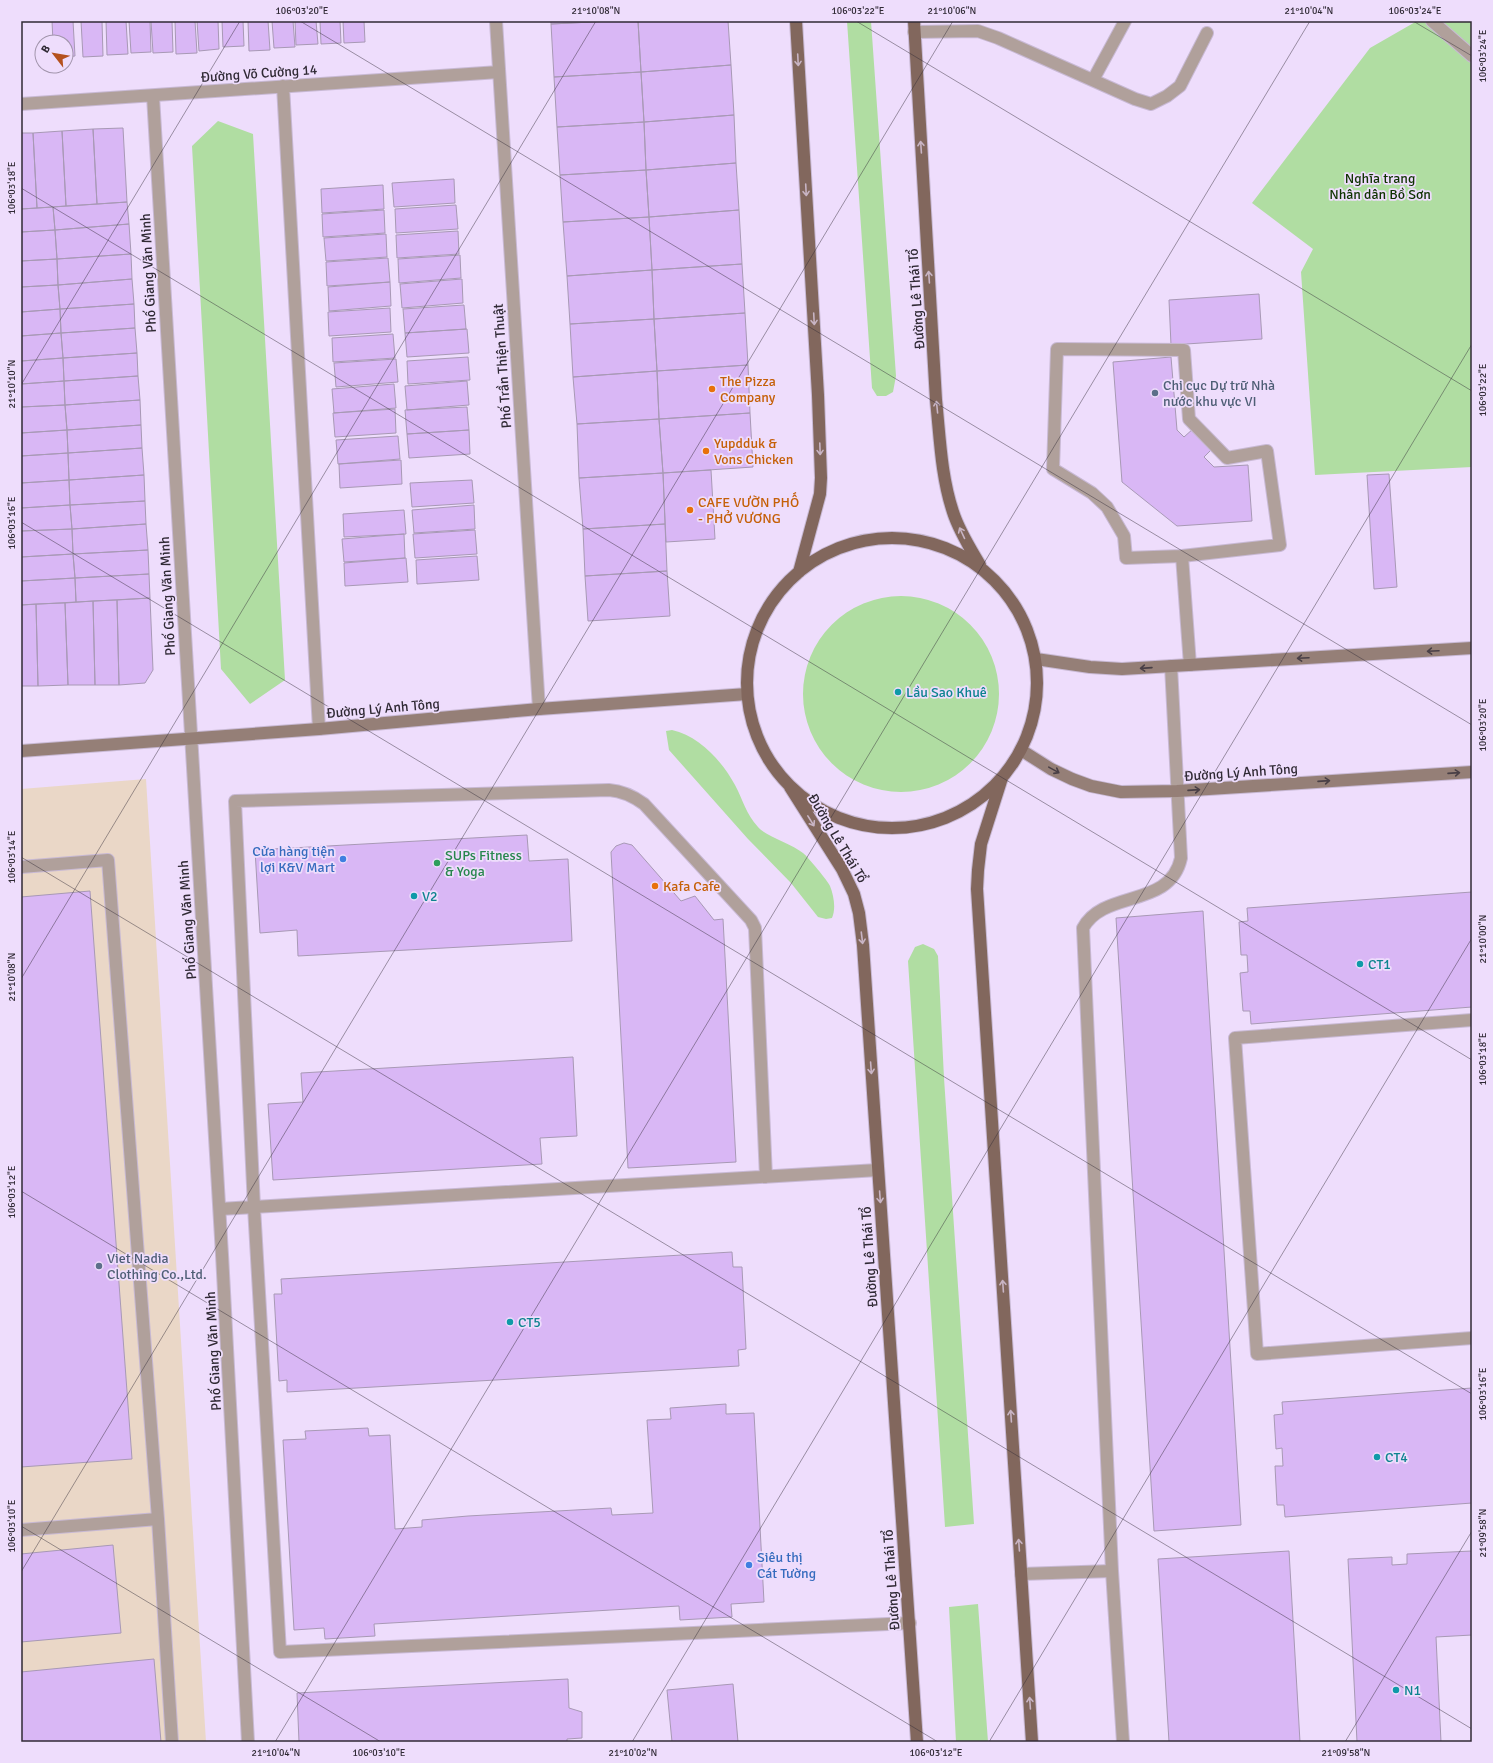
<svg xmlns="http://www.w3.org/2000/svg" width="1493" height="1763" font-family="Signika,sans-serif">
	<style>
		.industrial { fill: #ead7c7 }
		.green { fill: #b0dda2 }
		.building { fill: #d9b7f5; stroke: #a899b5 }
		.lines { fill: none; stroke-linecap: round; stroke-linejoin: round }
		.lane-casing { stroke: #c8b9d4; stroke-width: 14 }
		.street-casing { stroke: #c8b9d4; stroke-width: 14 }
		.secondary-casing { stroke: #c8b9d4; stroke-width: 14 }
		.primary-casing { stroke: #c8b9d4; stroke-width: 14 }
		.lane { stroke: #b0a09b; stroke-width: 12 }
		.street { stroke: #b0a09b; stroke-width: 12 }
		.secondary { stroke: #957f77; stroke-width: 12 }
		.primary { stroke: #82675d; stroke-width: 12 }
		.oneway { stroke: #c8b4c4 }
		.oneway2 { stroke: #493f46 }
		.ticks { fill: none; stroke: #302a35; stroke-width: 1; stroke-opacity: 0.45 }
		.food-dot { fill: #e8710a; stroke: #eeddfc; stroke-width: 1.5 }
		.service-dot { fill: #5c6f8a; stroke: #eeddfc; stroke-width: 1.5 }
		.culture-dot { fill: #0f9aa8; stroke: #eeddfc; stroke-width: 1.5 }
		.shop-dot { fill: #3f7fe0; stroke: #eeddfc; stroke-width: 1.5 }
		.leisure-dot { fill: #2e9e5b; stroke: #eeddfc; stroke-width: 1.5 }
		.labels { text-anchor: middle; stroke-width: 3.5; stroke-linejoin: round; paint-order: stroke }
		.street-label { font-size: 14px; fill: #302a35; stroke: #eeddfc }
		.park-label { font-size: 14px; fill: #0f3301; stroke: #eeddfc }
		.food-label { font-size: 14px; fill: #c56008; stroke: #eeddfc; text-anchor: start }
		.service-label { font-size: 14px; fill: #4e5e75; stroke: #eeddfc; text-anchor: start }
		.culture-label { font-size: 14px; fill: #0d838f; stroke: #eeddfc; text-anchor: start }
		.shop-label { font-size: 14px; fill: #366cbe; stroke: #eeddfc; text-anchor: end }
		.leisure-label { font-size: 14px; fill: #27864d; stroke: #eeddfc; text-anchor: start }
		.neatline { fill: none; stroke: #302a35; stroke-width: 1.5 }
		.ticks-label { font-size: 10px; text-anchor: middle; fill: #302a35 }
	</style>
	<rect width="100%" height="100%" fill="#eeddfc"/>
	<path class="industrial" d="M 146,779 L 206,1742 L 21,1742 L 21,789 Z"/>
	<path class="green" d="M 847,21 L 871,21 L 896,376 L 893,392 L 886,396 L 877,396 L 872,388 Z
		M 1417,21 L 1472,21 L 1472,467 L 1315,475 L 1301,272 L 1313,249 L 1252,203 L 1370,48 Z
		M 218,121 L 253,134 L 285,680 L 250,704 L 221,669 L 192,146 Z
		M803 694a98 98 0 1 1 196 0a98 98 0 1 1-196 0Z
		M 672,730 C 699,736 722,761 735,785 C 743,800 746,814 758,827 C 765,836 792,844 803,853 C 808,857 828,881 830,886 C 834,896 836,909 832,918 L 826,919 L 818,917 L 791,883 L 748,839 L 669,750 L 666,731 Z
		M 923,944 L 934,949 L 938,956 L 944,1078 L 974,1524 L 945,1527 L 908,961 L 915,947 Z
		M 978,1604 L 988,1742 L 956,1742 L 949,1607 Z"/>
	<path class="building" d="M 52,21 L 73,21 L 75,56 L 66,57 L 66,42 L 53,42 Z
		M 81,21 L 102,21 L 103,56 L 83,57 Z
		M 106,21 L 126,21 L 128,54 L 107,55 Z
		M 129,21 L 150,21 L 151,52 L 131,53 Z
		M 151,21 L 172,21 L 173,52 L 153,53 Z
		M 175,21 L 195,21 L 197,53 L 176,54 Z
		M 197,21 L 218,21 L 219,49 L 199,51 Z
		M 222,21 L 243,21 L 244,46 L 223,47 Z
		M 248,21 L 268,21 L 270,50 L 249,51 Z
		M 272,21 L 293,21 L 295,47 L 274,48 Z
		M 295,21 L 316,21 L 318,44 L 296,45 Z
		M 320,21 L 340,21 L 341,43 L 321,44 Z
		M 343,21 L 364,21 L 365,42 L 344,43 Z
		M 551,21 L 611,21 L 551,24 Z
		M 611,21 L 638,21 L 641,72 L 554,77 L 551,24 Z
		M 638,21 L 728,21 L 731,65 L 641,72 Z
		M 731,65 L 734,115 L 644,122 L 641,72 Z
		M 641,72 L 644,122 L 557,127 L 554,77 Z
		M 734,115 L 736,163 L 646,170 L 644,122 Z
		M 644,122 L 646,170 L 560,175 L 557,127 Z
		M 123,128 L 127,202 L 97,204 L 93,129 Z
		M 93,129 L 97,204 L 66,206 L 62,131 Z
		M 62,131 L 66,206 L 37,208 L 33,133 Z
		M 21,133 L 33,133 L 37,208 L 21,209 Z
		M 736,163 L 739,210 L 649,217 L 646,170 Z
		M 646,170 L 649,217 L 563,222 L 560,175 Z
		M 454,179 L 455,203 L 394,207 L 392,183 Z
		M 383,185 L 384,209 L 322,213 L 321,189 Z
		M 127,202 L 129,224 L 55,230 L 53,207 Z
		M 456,205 L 458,229 L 396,233 L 395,209 Z
		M 53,207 L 55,230 L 21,232 L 21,209 Z
		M 384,210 L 385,233 L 323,237 L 322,214 Z
		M 739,210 L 742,264 L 652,270 L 649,217 Z
		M 649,217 L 652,270 L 567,276 L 563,222 Z
		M 129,224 L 131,254 L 57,259 L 55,230 Z
		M 55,230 L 57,259 L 21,261 L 21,232 Z
		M 458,231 L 459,254 L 397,258 L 396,235 Z
		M 386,234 L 387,257 L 326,261 L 324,238 Z
		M 131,254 L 132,279 L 58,285 L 57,259 Z
		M 460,255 L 461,278 L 399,283 L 398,259 Z
		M 388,258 L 390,282 L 327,286 L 326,262 Z
		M 57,259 L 58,285 L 21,287 L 21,261 Z
		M 742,264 L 745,313 L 654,319 L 652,270 Z
		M 652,270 L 654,319 L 570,324 L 567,276 Z
		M 132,279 L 134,304 L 60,309 L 58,285 Z
		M 462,279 L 463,303 L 402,308 L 400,284 Z
		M 390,282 L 391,306 L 329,311 L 328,287 Z
		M 58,285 L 60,309 L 21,312 L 21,287 Z
		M 1259,294 L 1262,339 L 1171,345 L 1169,300 Z
		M 134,304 L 135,328 L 61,333 L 60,309 Z
		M 464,305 L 466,329 L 405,333 L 403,309 Z
		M 390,308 L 391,332 L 329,336 L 328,312 Z
		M 60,309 L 61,333 L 21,336 L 21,312 Z
		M 745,313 L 748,365 L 657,371 L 654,319 Z
		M 654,319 L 657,371 L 573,377 L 570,324 Z
		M 135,328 L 137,353 L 63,358 L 61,333 Z
		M 467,329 L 469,353 L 407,357 L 405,333 Z
		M 61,333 L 63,358 L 21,361 L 21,336 Z
		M 393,334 L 395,358 L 333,362 L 332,338 Z
		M 137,353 L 138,376 L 64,381 L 63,358 Z
		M 468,357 L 470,380 L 408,384 L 407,361 Z
		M 1171,357 L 1177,430 L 1184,437 L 1194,428 L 1213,448 L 1204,457 L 1214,467 L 1248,465 L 1252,521 L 1177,526 L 1122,482 L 1113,362 Z
		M 63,358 L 64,381 L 21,384 L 21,361 Z
		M 396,359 L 398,382 L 336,387 L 334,363 Z
		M 748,365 L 750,413 L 659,419 L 657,371 Z
		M 657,371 L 659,419 L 577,424 L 573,377 Z
		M 138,376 L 140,400 L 65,405 L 64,381 Z
		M 64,381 L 65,405 L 21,407 L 21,384 Z
		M 467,381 L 469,405 L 407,410 L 405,386 Z
		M 394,384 L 396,408 L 334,413 L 332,389 Z
		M 140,400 L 141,425 L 67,430 L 65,405 Z
		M 65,405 L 67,430 L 21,433 L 21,407 Z
		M 467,407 L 469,430 L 407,434 L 405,410 Z
		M 395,409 L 396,433 L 335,437 L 333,413 Z
		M 750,413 L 753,467 L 663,473 L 659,419 Z
		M 659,419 L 663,473 L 579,478 L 577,424 Z
		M 141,425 L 142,448 L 68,453 L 67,430 Z
		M 67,430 L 68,453 L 21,456 L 21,433 Z
		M 469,430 L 470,454 L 409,458 L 407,434 Z
		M 398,436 L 400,459 L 338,464 L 336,440 Z
		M 142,448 L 144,475 L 69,480 L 68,453 Z
		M 68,453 L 69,480 L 21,483 L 21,456 Z
		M 401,460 L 402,484 L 340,488 L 339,464 Z
		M 711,470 L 715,539 L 666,542 L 663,473 Z
		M 663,473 L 665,524 L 583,529 L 579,478 Z
		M 1389,474 L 1397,587 L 1374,589 L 1367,475 Z
		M 144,475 L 145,501 L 70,505 L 69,480 Z
		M 69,480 L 70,505 L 21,508 L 21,483 Z
		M 472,480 L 474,503 L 412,507 L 410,483 Z
		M 145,501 L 146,524 L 72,529 L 70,505 Z
		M 70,505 L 72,529 L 21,531 L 21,508 Z
		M 474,505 L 475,529 L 414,533 L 412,510 Z
		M 404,510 L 406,534 L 344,537 L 343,514 Z
		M 146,524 L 148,550 L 73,554 L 72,529 Z
		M 665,524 L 667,571 L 585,576 L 583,529 Z
		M 72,529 L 73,554 L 21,557 L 21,531 Z
		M 475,530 L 477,554 L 415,558 L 413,534 Z
		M 404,534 L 405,558 L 344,562 L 342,539 Z
		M 148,550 L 149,574 L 75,578 L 73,554 Z
		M 73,554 L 75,578 L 21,581 L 21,557 Z
		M 477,556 L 479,580 L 417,584 L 416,560 Z
		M 406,558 L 408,582 L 345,586 L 344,563 Z
		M 667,571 L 670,616 L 588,621 L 585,576 Z
		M 149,574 L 150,598 L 76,602 L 75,578 Z
		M 75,578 L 76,602 L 21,605 L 21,581 Z
		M 150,598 L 153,670 L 145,683 L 119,685 L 117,600 Z
		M 117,600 L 119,685 L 95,685 L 93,601 Z
		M 93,601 L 95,685 L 68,685 L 65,603 Z
		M 65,603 L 68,685 L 38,686 L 36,604 Z
		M 36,604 L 38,686 L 22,686 L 21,685 L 21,605 Z
		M 527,835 L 529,861 L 568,859 L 572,941 L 298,956 L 297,930 L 260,933 L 255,850 Z
		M 624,843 L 632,845 L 681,901 L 695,896 L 714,920 L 723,919 L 736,1162 L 628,1168 L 611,852 L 616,846 Z
		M 90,891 L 132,1459 L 21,1467 L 21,897 Z
		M 1472,892 L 1472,1007 L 1251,1024 L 1250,1011 L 1243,1011 L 1240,973 L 1248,972 L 1247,955 L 1241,955 L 1239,922 L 1248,921 L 1247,908 Z
		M 1203,911 L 1241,1525 L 1154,1531 L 1116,918 Z
		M 573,1057 L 577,1136 L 540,1138 L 542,1164 L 273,1180 L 268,1104 L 303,1102 L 301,1073 Z
		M 732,1252 L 733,1267 L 742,1267 L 746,1349 L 738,1350 L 739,1366 L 287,1392 L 287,1380 L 279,1381 L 274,1294 L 282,1294 L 281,1279 Z
		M 1472,1388 L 1472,1503 L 1285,1517 L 1284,1505 L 1277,1505 L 1275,1466 L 1283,1466 L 1282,1448 L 1276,1449 L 1274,1415 L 1283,1414 L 1282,1402 Z
		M 726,1404 L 726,1414 L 754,1413 L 764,1602 L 731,1604 L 732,1617 L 680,1620 L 679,1606 L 374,1624 L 375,1636 L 325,1639 L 324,1628 L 294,1630 L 283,1440 L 306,1439 L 305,1431 L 368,1428 L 369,1436 L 390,1435 L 395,1529 L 422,1527 L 422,1520 L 468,1516 L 611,1508 L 612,1515 L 653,1513 L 647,1420 L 671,1419 L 670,1408 Z
		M 113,1545 L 121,1633 L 21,1642 L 21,1554 Z
		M 1289,1551 L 1300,1742 L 1169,1742 L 1158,1559 Z
		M 1472,1551 L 1472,1635 L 1436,1637 L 1441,1742 L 1357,1742 L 1348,1559 L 1392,1557 L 1392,1565 L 1407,1564 L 1407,1554 Z
		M 154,1659 L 161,1742 L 21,1742 L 21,1672 Z
		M 568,1679 L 569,1708 L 582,1712 L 582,1738 L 567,1739 L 567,1742 L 299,1742 L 297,1693 Z
		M 733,1684 L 738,1742 L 672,1742 L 667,1690 Z"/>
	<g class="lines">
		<g class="lane-casing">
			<path id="lane" d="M 1432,21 L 1472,56
				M 914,32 L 978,31 L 998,38 L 1135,99 L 1151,104 L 1167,96 L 1180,86 L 1207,33
				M 1093,80 L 1125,21
				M 1182,556 L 1126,558 L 1124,536 L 1107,507 L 1092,493 L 1053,469 L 1057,349 L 1184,350 L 1189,419 L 1227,458 L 1267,451 L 1280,545 L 1182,556 L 1190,665
				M 21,867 L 108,860 L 158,1519
				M 1472,1020 L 1235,1038 L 1257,1354 L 1472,1338
				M 766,1177 L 755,928 L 751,920 L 644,804 C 633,796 623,791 609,790 L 235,801 L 254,1207 L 280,1652 L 910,1623
				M 220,1209 L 878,1170
				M 21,1530 L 158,1519 L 172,1742
				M 1112,1571 L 1123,1742
				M 1021,1574 L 1112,1571 L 1083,928 C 1104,889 1170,909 1181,858 L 1171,666"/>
		</g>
		<g class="street-casing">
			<path id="street" d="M 496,21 L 539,709
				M 283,86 L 319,729
				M 153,96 C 185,644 221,1193 248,1742
				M 21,104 L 499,72"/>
		</g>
		<g class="secondary-casing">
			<path id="secondary" d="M 1036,659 L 1090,667 L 1122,669 L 1472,648
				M 1021,750 L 1051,769 L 1072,779 L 1091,786 L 1121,792 L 1177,791 L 1472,772
				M 21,751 L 319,729 L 539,709 L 747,694"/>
		</g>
		<g class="primary-casing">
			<path id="primary" d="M 796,21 L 818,395 L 821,478 L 820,494 L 799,572
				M 914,21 L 936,400 C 940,438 941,476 953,512 C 959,531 970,548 980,565
				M747 683a145 145 0 1 1 290 0a145 145 0 1 1-290 0Z
				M 1002,778 L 981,844 L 978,870 L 977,889 L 1032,1742
				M 790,787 L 842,869 L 854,894 L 859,913 L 863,945 L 917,1742"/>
		</g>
		<use href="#lane" class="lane"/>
		<use href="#street" class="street"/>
		<use href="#secondary" class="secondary"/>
		<use href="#primary" class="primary"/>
	</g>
	<defs><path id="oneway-shaft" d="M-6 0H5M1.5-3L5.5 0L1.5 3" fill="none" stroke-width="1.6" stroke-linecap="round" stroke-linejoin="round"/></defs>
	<g class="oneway">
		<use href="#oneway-shaft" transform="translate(798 60) rotate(87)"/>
		<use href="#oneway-shaft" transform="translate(921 147) rotate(-94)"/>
		<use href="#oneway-shaft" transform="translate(806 190) rotate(87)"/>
		<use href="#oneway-shaft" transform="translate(929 277) rotate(-94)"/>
		<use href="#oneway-shaft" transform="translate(814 319) rotate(87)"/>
		<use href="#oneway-shaft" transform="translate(937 407) rotate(-96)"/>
		<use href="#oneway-shaft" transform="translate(820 449) rotate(88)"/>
		<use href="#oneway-shaft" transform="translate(962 533) rotate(-115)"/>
		<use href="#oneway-shaft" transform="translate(811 821) rotate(58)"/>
		<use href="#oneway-shaft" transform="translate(862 938) rotate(83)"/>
		<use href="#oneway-shaft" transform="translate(871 1068) rotate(86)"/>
		<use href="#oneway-shaft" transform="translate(880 1197) rotate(86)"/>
		<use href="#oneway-shaft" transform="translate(1003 1286) rotate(-94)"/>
		<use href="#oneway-shaft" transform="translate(1011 1416) rotate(-94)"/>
		<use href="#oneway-shaft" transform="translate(1019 1545) rotate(-94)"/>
		<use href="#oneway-shaft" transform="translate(1030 1703) rotate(-94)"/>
	</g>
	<g class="oneway2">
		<use href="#oneway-shaft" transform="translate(1433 651) rotate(177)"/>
		<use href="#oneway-shaft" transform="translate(1303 658) rotate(177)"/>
		<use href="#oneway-shaft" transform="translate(1146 668) rotate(176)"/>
		<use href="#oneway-shaft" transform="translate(1054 770) rotate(29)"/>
		<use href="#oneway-shaft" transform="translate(1454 773) rotate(-4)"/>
		<use href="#oneway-shaft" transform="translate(1324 781) rotate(-4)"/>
		<use href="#oneway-shaft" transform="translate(1194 790) rotate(-4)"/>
	</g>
	<path class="ticks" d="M 300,21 L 1472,725M 856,21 L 1472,391M 1413,21 L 1472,56M 21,188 L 1472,1060M 21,385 L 240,21M 21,522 L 1472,1394M 21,857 L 1472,1729M 21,979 L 596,21M 21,1191 L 938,1742M 21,1526 L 381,1742M 21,1572 L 953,21M 275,1742 L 1310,21M 632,1742 L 1472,344M 989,1742 L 1472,938M 1345,1742 L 1472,1531"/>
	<g class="food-dot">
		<circle cx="712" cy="389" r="4"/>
		<circle cx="706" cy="451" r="4"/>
		<circle cx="690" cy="510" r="4"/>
		<circle cx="655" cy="886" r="4"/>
	</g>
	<g class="service-dot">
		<circle cx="1155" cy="393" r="4"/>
		<circle cx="99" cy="1266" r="4"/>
	</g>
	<g class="culture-dot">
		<circle cx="898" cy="692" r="4"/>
		<circle cx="414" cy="896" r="4"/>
		<circle cx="1360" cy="964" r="4"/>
		<circle cx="510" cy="1322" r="4"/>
		<circle cx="1377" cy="1457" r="4"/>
		<circle cx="1396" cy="1690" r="4"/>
	</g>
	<g class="shop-dot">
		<circle cx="343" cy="859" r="4"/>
		<circle cx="749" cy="1565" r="4"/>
	</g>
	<circle class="leisure-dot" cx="437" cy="863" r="4"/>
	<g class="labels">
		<g class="street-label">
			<text transform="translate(259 73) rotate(-4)" y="5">Đường Võ Cường 14</text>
			<text transform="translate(148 273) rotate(-93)" y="5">Phố Giang Văn Minh</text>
			<text transform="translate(916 299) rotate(-94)" y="5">Đường Lê Thái Tổ</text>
			<text transform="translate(502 366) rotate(-94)" y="5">Phố Trần Thiện Thuật</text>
			<text transform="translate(167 596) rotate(-93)" y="5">Phố Giang Văn Minh</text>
			<text transform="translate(383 708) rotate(-5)" y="5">Đường Lý Anh Tông</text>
			<text transform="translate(1241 772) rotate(-4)" y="5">Đường Lý Anh Tông</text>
			<text transform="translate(838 838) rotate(59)" y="5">Đường Lê Thái Tổ</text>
			<text transform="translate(187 920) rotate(-94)" y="5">Phố Giang Văn Minh</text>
			<text transform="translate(869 1257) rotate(-94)" y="5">Đường Lê Thái Tổ</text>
			<text transform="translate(213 1351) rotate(-93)" y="5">Phố Giang Văn Minh</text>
			<text transform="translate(891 1580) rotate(-94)" y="5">Đường Lê Thái Tổ</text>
		</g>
		<g class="park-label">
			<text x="1380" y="183">Nghĩa trang<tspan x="1380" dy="16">Nhân dân Bồ Sơn</tspan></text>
		</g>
		<g class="food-label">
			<text x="720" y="386">The Pizza<tspan x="720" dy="16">Company</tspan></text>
			<text x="714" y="448">Yupdduk &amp;<tspan x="714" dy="16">Vons Chicken</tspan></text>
			<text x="698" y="507">CAFE VƯỜN PHỐ<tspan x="698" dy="16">- PHỞ VƯƠNG</tspan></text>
			<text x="663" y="891">Kafa Cafe</text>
		</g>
		<g class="service-label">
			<text x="1163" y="390">Chi cục Dự trữ Nhà<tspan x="1163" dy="16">nước khu vực VI</tspan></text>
			<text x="107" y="1263">Viet Nadia<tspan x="107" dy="16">Clothing Co.,Ltd.</tspan></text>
		</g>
		<g class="culture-label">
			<text x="906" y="697">Lầu Sao Khuê</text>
			<text x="422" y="901">V2</text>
			<text x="1368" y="969">CT1</text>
			<text x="518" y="1327">CT5</text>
			<text x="1385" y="1462">CT4</text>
			<text x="1404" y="1695">N1</text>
		</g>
		<g class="shop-label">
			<text x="335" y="856">Cửa hàng tiện<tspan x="335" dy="16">lợi K&amp;V Mart</tspan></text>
			<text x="757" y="1562" text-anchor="start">Siêu thị<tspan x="757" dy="16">Cát Tường</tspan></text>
		</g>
		<g class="leisure-label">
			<text x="445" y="860">SUPs Fitness<tspan x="445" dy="16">&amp; Yoga</tspan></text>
		</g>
	</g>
	<rect width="1493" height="1763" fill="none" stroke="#eeddfc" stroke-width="44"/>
	<g transform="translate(54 54) rotate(301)"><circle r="19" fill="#eeddfc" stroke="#a295ac"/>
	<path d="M0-3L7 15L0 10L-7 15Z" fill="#b5511e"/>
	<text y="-6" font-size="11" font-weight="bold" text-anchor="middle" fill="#302a35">B</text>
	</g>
	<rect x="22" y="22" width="1449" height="1719" class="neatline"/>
	<g class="ticks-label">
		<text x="302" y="14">106°03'20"E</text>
		<text x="596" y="14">21°10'08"N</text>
		<text x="858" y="14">106°03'22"E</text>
		<text x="952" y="14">21°10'06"N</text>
		<text x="1309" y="14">21°10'04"N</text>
		<text x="1415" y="14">106°03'24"E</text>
		<text transform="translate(1482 56) rotate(-90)" y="4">106°03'24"E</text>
		<text transform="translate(11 188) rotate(-90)" y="4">106°03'18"E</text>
		<text transform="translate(11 384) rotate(-90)" y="4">21°10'10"N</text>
		<text transform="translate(1482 390) rotate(-90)" y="4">106°03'22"E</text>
		<text transform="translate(11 523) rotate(-90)" y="4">106°03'16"E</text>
		<text transform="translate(1482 725) rotate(-90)" y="4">106°03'20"E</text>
		<text transform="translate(11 857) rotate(-90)" y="4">106°03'14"E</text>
		<text transform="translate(1482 939) rotate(-90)" y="4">21°10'00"N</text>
		<text transform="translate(11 977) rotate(-90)" y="4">21°10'08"N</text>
		<text transform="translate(1482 1059) rotate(-90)" y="4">106°03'18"E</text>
		<text transform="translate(11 1192) rotate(-90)" y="4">106°03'12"E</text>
		<text transform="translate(1482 1394) rotate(-90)" y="4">106°03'16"E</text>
		<text transform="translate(11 1526) rotate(-90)" y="4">106°03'10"E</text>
		<text transform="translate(1482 1533) rotate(-90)" y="4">21°09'58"N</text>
		<text x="276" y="1756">21°10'04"N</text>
		<text x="379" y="1756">106°03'10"E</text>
		<text x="633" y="1756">21°10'02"N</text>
		<text x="936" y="1756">106°03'12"E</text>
		<text x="1346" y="1756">21°09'58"N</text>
	</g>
</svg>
